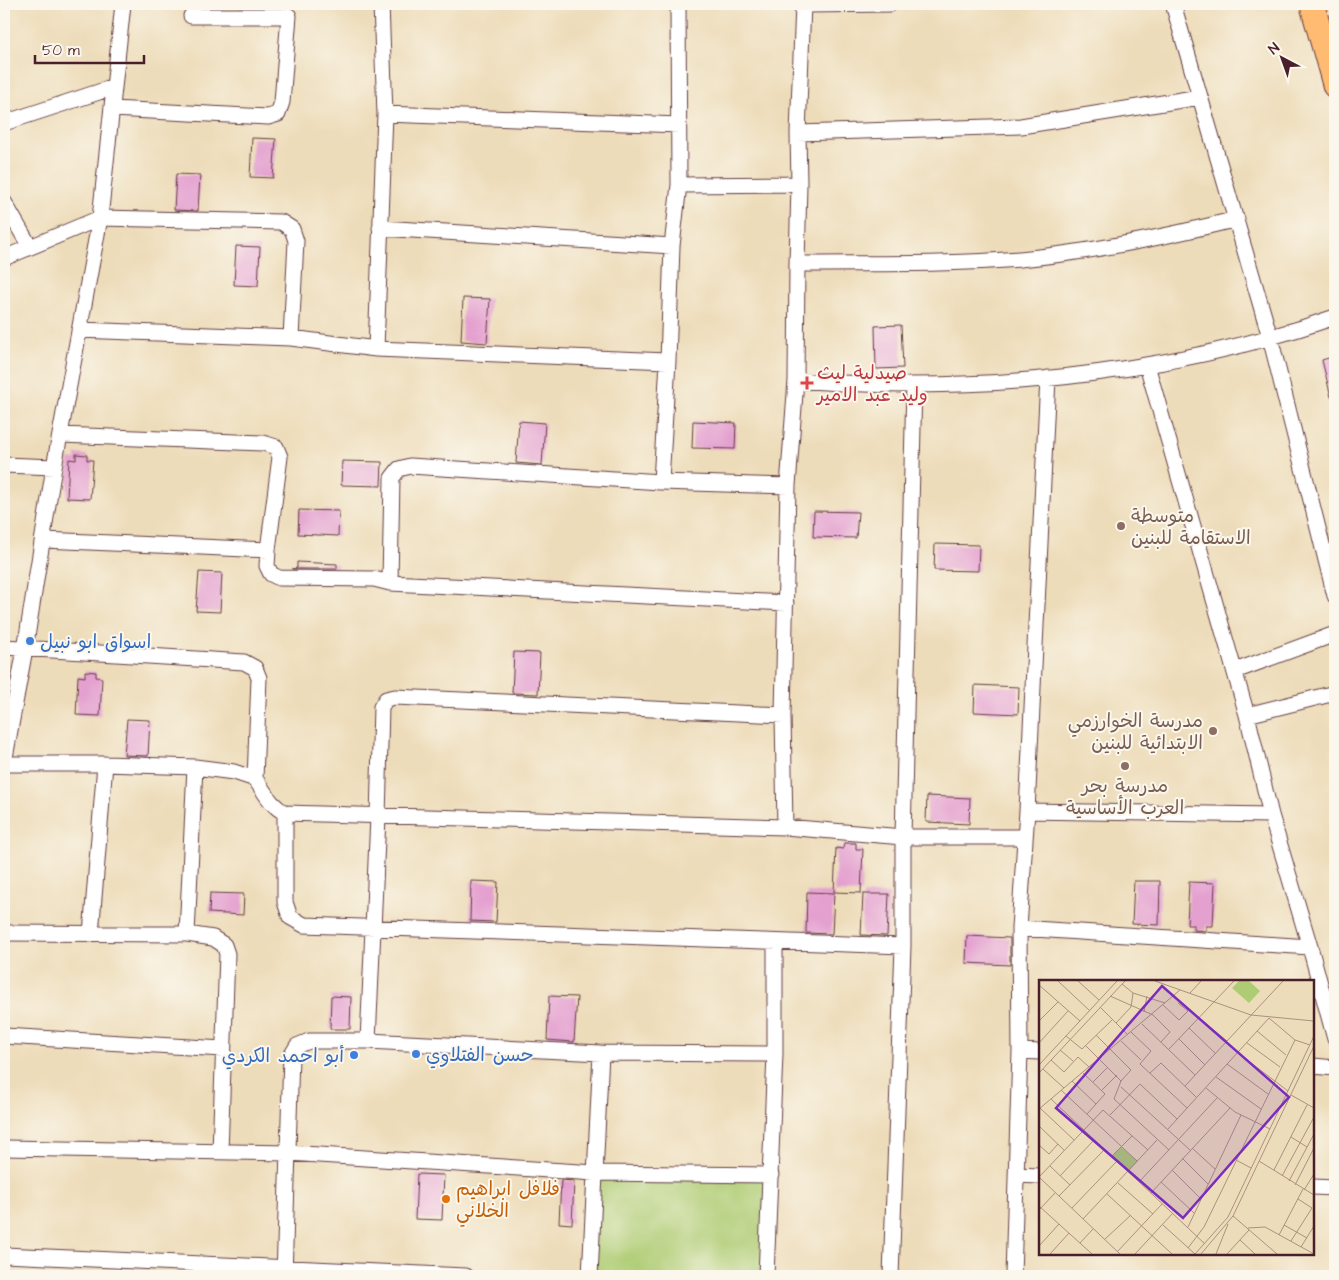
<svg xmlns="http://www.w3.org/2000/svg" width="1339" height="1280" font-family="'Architects Daughter','Playpen Sans Arabic',sans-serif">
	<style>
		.green { fill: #aecc73; stroke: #7c764f }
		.building { fill: #e4a1d0 }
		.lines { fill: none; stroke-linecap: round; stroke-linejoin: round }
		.minor-casing { stroke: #623b40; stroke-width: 17 }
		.primary-casing { stroke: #623b40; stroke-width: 26 }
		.minor { stroke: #fff; stroke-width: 15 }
		.primary { stroke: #ffbb71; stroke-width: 24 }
		.health-dot { fill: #e0444e; stroke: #fbf7ec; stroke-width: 2 }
		.education-dot { fill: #8d6e63; stroke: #fbf7ec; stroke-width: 2 }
		.shop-dot { fill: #3f7fe0; stroke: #fbf7ec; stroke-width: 2 }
		.food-dot { fill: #e8710a; stroke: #fbf7ec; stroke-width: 2 }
		.labels { text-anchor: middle; stroke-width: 4; stroke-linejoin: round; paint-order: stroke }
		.health-label { font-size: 19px; fill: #be3a42; stroke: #fbf7ec; text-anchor: start }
		.education-label { font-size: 19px; fill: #785e54; stroke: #fbf7ec; text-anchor: start }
		.shop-label { font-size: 19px; fill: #366cbe; stroke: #fbf7ec; text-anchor: start }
		.food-label { font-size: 19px; fill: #c56008; stroke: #fbf7ec; text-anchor: start }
		.inset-road { fill: none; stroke: #ac9080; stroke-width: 1 }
		.view { fill: #7b2cbf; fill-opacity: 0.15; stroke: #7b2cbf; stroke-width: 2.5 }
		.inset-edge { fill: none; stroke: #4a1f2b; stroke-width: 2.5 }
	</style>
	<rect width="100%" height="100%" fill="#fbf7ec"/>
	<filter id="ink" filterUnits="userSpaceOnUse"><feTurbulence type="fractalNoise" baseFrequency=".02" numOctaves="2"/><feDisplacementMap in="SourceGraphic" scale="10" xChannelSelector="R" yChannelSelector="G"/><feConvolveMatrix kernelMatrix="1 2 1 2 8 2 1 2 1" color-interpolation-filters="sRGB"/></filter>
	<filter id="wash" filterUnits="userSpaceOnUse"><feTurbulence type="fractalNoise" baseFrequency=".0096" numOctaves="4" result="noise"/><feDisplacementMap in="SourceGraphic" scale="20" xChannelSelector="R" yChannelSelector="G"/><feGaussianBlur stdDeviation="1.12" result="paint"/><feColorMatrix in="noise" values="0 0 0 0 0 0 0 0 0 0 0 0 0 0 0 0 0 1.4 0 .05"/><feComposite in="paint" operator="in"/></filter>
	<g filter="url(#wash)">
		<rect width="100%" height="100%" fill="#eddcb9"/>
		<path class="green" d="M 595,1173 L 771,1175 L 766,1276 L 591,1276 Z"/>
		<g id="blocks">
			<path class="building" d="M 252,138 L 276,139 L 273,178 L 250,177 Z
				M 176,174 L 200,175 L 198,211 L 174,210 Z
				M 236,246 L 260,247 L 258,286 L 234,285 Z
				M 463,298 L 490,299 L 487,343 L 461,341 Z
				M 901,325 L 903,368 L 876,369 L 875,326 Z
				M 1335,356 L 1335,397 L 1331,397 L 1322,360 Z
				M 519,421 L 545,423 L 542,465 L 516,463 Z
				M 693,421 L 736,423 L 735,449 L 692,448 Z
				M 76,454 L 87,455 L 87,460 L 93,460 L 90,499 L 67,498 L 69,459 L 76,460 Z
				M 342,461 L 382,462 L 381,486 L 341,485 Z
				M 299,510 L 339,511 L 338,536 L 298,534 Z
				M 814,511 L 858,512 L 856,538 L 813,537 Z
				M 935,544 L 979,545 L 978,571 L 934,570 Z
				M 297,562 L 337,564 L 337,569 L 292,569 L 297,568 Z
				M 199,572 L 222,573 L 220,612 L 196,611 Z
				M 514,652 L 540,653 L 538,694 L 512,693 Z
				M 85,671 L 96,672 L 96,677 L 102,678 L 100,716 L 76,715 L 78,676 L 85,677 Z
				M 975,685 L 1019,687 L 1018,714 L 974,712 Z
				M 127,719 L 150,720 L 148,756 L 124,755 Z
				M 927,796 L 970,798 L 969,824 L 926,822 Z
				M 844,843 L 856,843 L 856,849 L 863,849 L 861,893 L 834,892 L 836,848 L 843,849 Z
				M 471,881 L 498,882 L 496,922 L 470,921 Z
				M 1134,881 L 1160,881 L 1159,925 L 1132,924 Z
				M 1189,882 L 1215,883 L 1213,926 L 1206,926 L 1206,931 L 1194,930 L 1194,925 L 1187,925 Z
				M 807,892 L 834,893 L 832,934 L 806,933 Z
				M 210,893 L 244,894 L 243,915 L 209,913 Z
				M 863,894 L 889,894 L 887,936 L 861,935 Z
				M 967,936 L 1010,938 L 1010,965 L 966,963 Z
				M 331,996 L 351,997 L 350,1029 L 330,1029 Z
				M 549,996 L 577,997 L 574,1042 L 547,1040 Z
				M 417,1174 L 444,1175 L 442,1220 L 415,1219 Z
				M 561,1180 L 574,1181 L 572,1224 L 559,1223 Z"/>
		</g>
	</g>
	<g filter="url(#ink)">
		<use href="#blocks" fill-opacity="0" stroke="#623b40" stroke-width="1"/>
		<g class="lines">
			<g class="minor-casing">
				<path id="minor" d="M 1173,4 L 1270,337 L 1335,596
					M 803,5 L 890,4
					M 112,109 L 268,117 L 278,114 L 282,102 L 289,16 L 191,16
					M 385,114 L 679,125
					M 4,123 L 114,87
					M 798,133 L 1021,126 L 1200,97
					M 679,185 L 799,184
					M 4,202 L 30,247
					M 380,228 L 672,246
					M 4,258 L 100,218 L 281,222 L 292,229 L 296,241 L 291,338
					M 797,264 C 871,263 946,265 1020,259 C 1094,252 1165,237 1237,219
					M 79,330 L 291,338 L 376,349 L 668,361
					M 376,349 L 385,114 L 381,4
					M 1147,365 L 1247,715 L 1271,815 L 1310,947 L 1335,1039
					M 796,380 C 835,383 874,385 914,385 C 1054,385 1203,363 1335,317
					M 61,435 L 263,443 L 276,447 L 280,457 L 268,550 L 267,566 L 271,574 L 279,578 L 374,579 L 390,583 L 786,603
					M 4,465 L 54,467
					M 661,482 L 668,361 L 672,246 L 679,185 L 678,4
					M 44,540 L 268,550
					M 390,583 L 392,478 L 399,469 L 410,466 L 661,482 L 788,486
					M 4,647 L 244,662 L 255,668 L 259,678 L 255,779 C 266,793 269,804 285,813 L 785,827 L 903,837 L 1025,837
					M 1235,671 L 1335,634
					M 1247,715 L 1335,693
					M 4,763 L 25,649 L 54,467 L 100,218 L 123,4
					M 4,764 L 105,764 L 195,767 L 234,772 L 255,779
					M 1027,811 L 1271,815
					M 285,813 L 285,902 L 290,917 L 304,925 L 903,946
					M 785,827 L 783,715 L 788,486 L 796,380 L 797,264 L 799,184 L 798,133 L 803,4
					M 1019,928 L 1310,947
					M 4,933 L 187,934 L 213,938 L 224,945 L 227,954 L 220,1152
					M 91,934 L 105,764
					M 187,934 L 195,767
					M 4,1036 L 223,1049
					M 368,1041 L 378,817 L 381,707 L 386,699 L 395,697 L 783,715
					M 1020,1051 L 1040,1052
					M 1313,1066 L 1335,1068
					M 4,1148 L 288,1153 L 595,1173 L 771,1175
					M 1016,1175 L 1040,1176
					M 1313,1187 L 1335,1188
					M 4,1255 L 465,1276
					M 284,1276 L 291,1056 L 297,1046 L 309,1041 L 368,1041 L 601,1053 L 775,1054
					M 590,1276 L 601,1053
					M 766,1276 L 775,1054 L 775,942
					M 891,1276 L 903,946 L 903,837 L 914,385
					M 1013,1276 L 1020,1051 L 1019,928 L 1027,811 L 1048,378"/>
			</g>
			<g class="primary-casing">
				<path id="primary" d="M 1312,4 L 1335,86"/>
			</g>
			<use href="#minor" class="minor"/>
			<use href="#primary" class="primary"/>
		</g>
	</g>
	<path class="health-dot" d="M804.5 375.5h5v5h5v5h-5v5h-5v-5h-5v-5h5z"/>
	<g class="education-dot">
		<circle cx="1121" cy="526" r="5"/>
		<circle cx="1213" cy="731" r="5"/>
		<circle cx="1125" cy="766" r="5"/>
	</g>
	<g class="shop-dot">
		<circle cx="30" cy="641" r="5"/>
		<circle cx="416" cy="1054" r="5"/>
		<circle cx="354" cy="1055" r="5"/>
	</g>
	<circle class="food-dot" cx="446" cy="1199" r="5"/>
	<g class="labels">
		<g class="health-label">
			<text x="817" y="379">صيدلية ليث<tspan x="817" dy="22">وليد عبد الامير</tspan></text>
		</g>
		<g class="education-label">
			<text x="1131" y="522">متوسطة<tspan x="1131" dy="22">الاستقامة للبنين</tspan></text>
			<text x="1203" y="727" text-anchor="end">مدرسة الخوارزمي<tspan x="1203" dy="22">الابتدائية للبنين</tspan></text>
			<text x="1125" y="792" text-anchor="middle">مدرسة بحر<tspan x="1125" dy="22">العرب الأساسية</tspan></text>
		</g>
		<g class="shop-label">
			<text x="40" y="648">اسواق ابو نبيل</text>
			<text x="426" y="1061">حسن الفتلاوي</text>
			<text x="344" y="1062" text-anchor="end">أبو احمد الكردي</text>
		</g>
		<g class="food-label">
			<text x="456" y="1195">فلافل ابراهيم<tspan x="456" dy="22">الخلاني</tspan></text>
		</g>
	</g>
	<g transform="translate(1039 980)">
		<rect width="275" height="275" fill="#eddcb9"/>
		<path d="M 200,1 L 210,1 L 221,11 L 210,23 L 193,8 ZM 82,167 L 99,181 L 89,192 L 73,176 Z" fill="#aecc73"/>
		<path class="inset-road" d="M 19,1 L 51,31M 39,1 L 60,20M 116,1 L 212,35 L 275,41M 83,4 L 94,13 L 126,23M 0,5 L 41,41M 151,13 L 162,1M 71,16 L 114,35 L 131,52 L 122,62M 124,25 L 140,40 L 149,31 L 139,23M 61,27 L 89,55M 105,32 L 108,16M 159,37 L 188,61M 0,41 L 19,22M 77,43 L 92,27 L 94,13M 103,44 L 156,95M 150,48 L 177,74M 218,51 L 247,75M 92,52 L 112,71 L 101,84 L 148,128M 57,55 L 92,90 L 82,101 L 75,119 L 130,170M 27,56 L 43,69 L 73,40M 140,59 L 166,85M 82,61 L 102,80M 0,63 L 29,31M 208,63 L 241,87M 47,66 L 82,101M 21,70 L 34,81M 129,70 L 195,1M 199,73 L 249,111M 12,80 L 25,92 L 39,77 L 50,87M 188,84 L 229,114M 0,85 L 78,1M 4,89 L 25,108M 0,93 L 86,1M 44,93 L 66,114 L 48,134M 111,93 L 122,83 L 157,117M 177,97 L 222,129M 33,101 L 57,124M 54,102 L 69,87M 146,106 L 244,1M 82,107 L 151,170M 167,108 L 196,132 L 231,149M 22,110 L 98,181M 63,110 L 78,95M 252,115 L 275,128M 12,119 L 166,264M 1,128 L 35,160M 0,129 L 141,10M 71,135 L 101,104 L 138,139M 0,146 L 25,170M 129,149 L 230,38 L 256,60 L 271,65M 252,157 L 268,167M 0,165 L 10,174 L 19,164M 153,168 L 176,189M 73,176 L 93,156M 143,178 L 169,204M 197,180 L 212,188M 220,181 L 275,215M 11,186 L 31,205M 133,190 L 162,219M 235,190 L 268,125M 21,196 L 55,160M 243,196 L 275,137M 0,197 L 64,130 L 109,170M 0,197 L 81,274M 250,201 L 275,154M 100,202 L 178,118M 122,202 L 155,233M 79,203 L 114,234M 256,205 L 275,168M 265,210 L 275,194M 112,213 L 191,128M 68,214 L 133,274M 20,216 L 65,170M 0,226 L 53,274M 33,228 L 78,181M 0,230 L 16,213M 194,236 L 238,274M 44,239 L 118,160M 124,245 L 156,274M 245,245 L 268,258M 149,247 L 202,135M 209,248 L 226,247 L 275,274M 240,255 L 264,209M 66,259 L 92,235M 201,260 L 216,274M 252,261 L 273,228 L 259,219M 41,263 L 54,249M 0,266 L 20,244M 262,267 L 275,246M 149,268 L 165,247 L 256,60M 78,272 L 123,224M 11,274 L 30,253M 96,274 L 134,233M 156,274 L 189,237 L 275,56M 162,274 L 194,236 L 275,66M 177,274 L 189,244M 188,274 L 210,250"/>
		<path class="view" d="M 123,6 L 250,117 L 144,238 L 17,128 Z"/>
		<rect width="275" height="275" class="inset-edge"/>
	</g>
	<rect width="1339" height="1280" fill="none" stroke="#fbf7ec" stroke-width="20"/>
	<g transform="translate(1282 58) rotate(319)" stroke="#fbf7ec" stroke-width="4" paint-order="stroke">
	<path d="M0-4L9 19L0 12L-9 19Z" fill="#4a1f2b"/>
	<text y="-8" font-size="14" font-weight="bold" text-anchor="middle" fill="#4a1f2b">N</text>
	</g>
	<path d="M35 55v8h109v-8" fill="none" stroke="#4a1f2b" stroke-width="2.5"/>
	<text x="42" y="55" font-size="15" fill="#4a1f2b" stroke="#fbf7ec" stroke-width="4" paint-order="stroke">50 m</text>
</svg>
